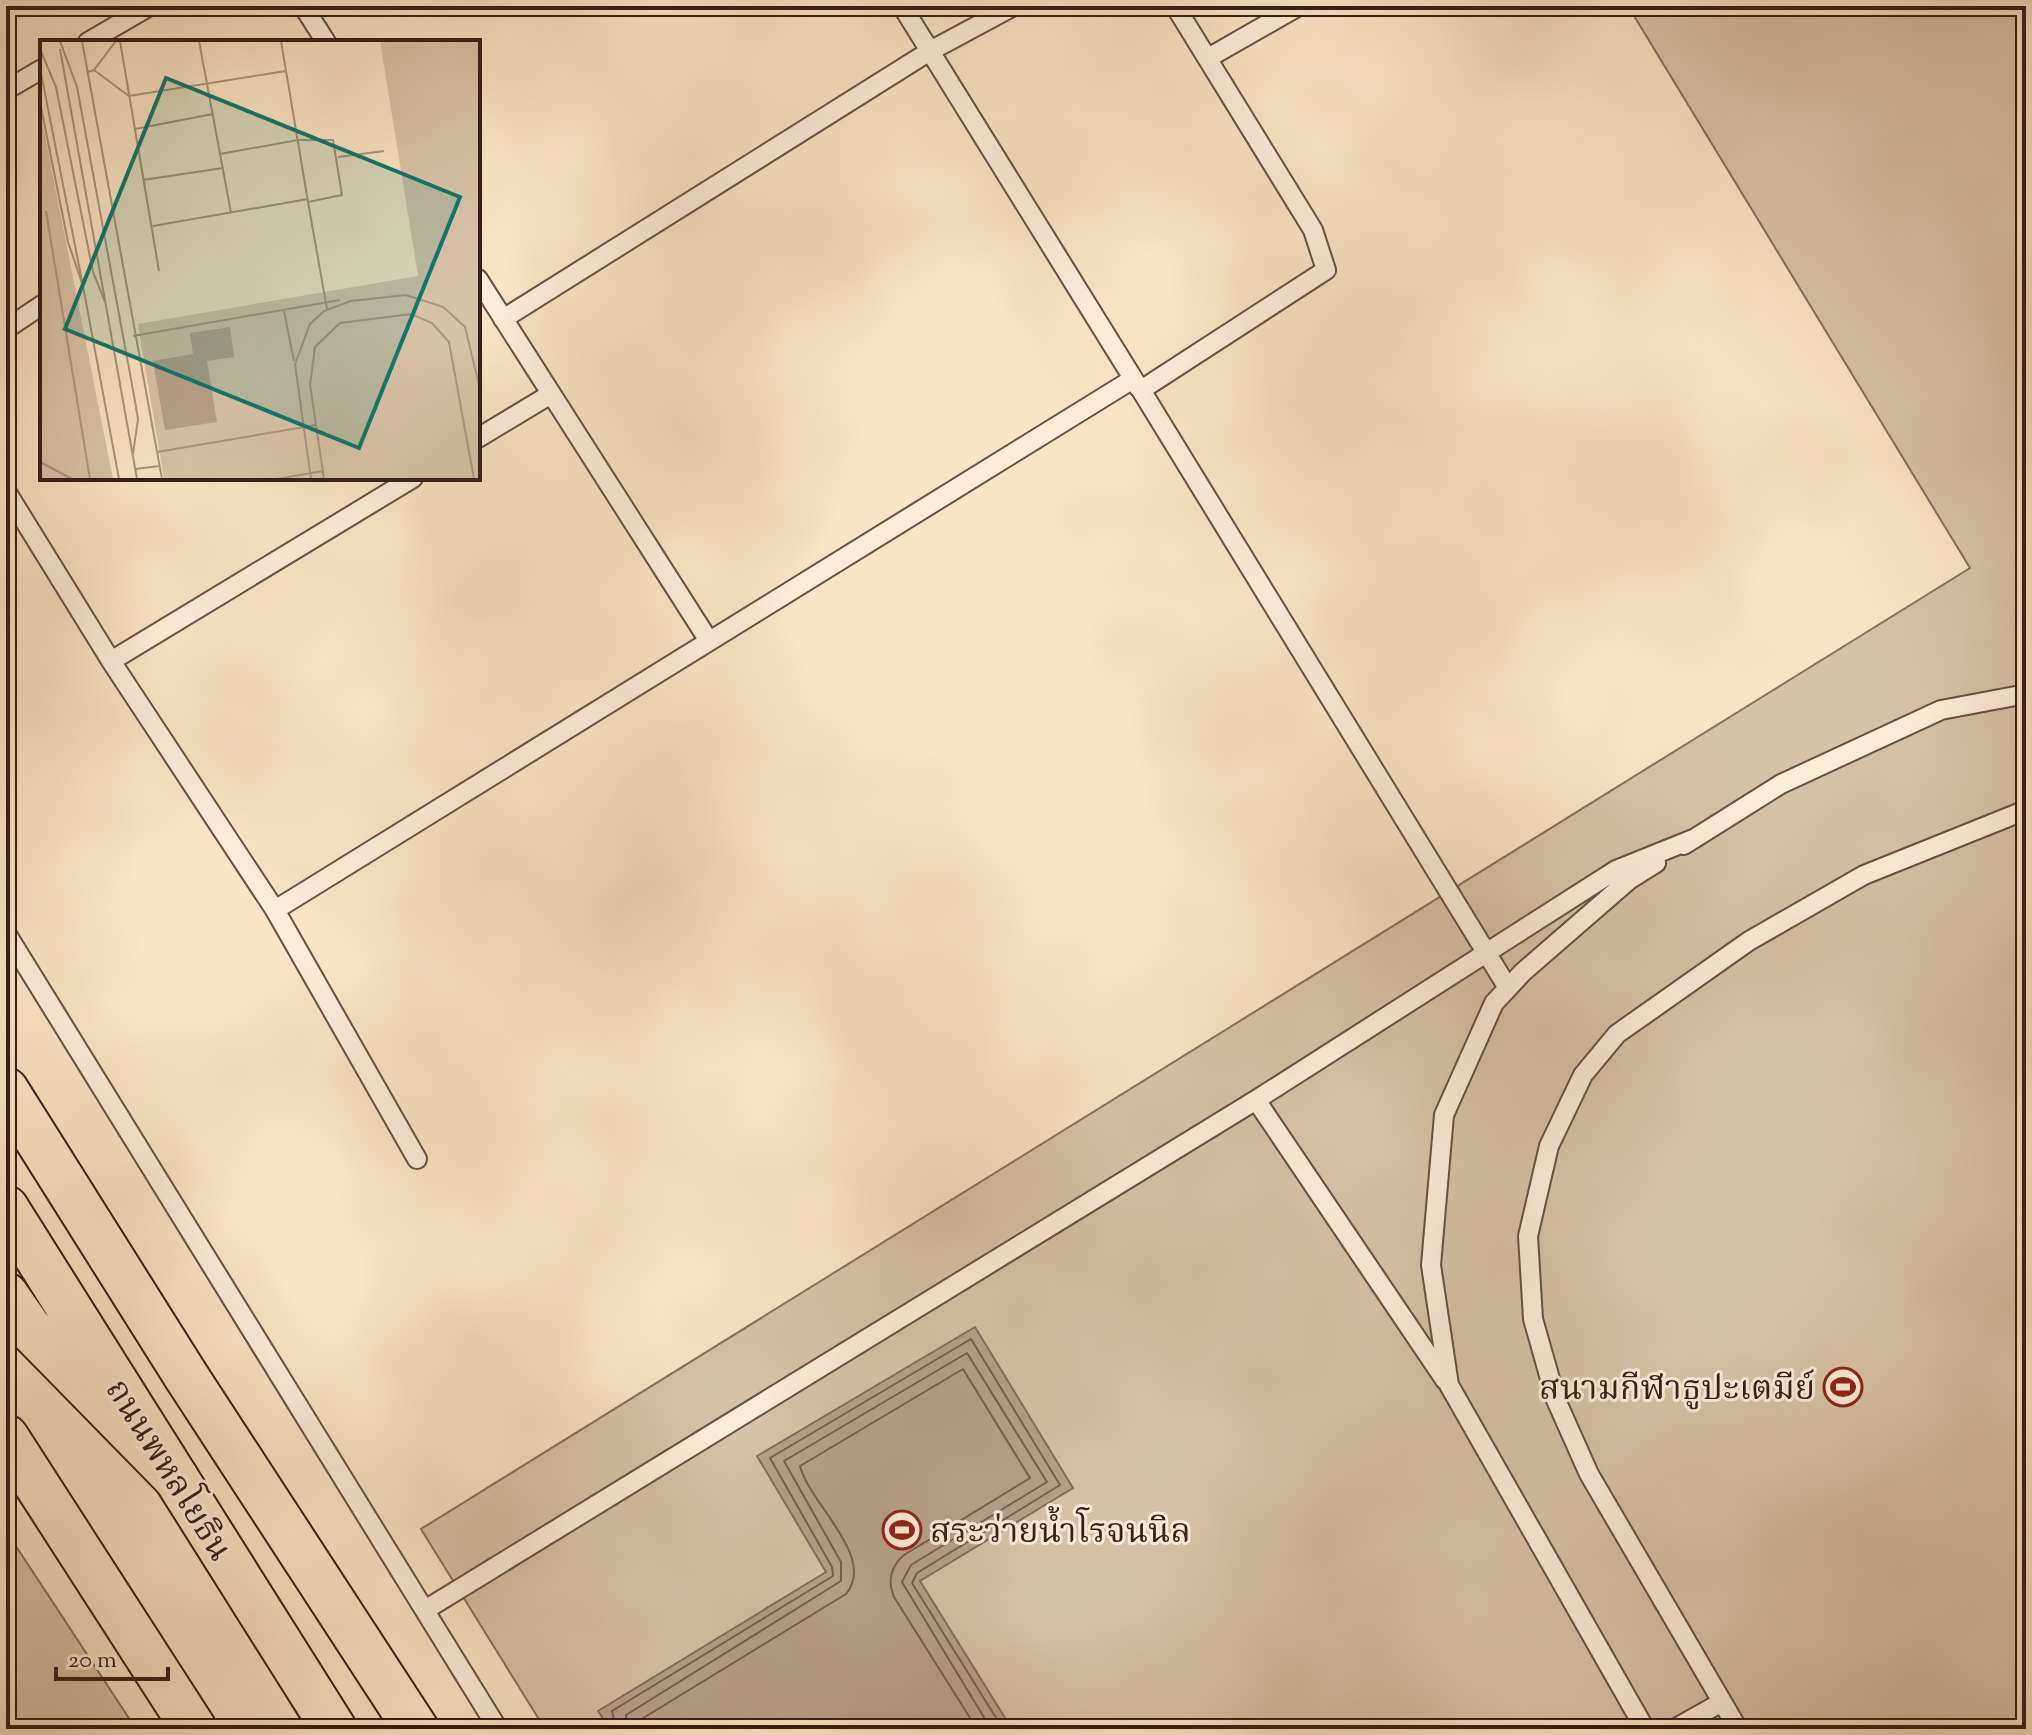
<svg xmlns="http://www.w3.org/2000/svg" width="2032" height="1735" font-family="'Sorts Mill Goudy','Noto Serif Thai',serif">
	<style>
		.green { fill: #d8c2a7; stroke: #86705e; stroke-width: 2 }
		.water { fill: #b7a18a; stroke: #836d5c; stroke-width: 2 }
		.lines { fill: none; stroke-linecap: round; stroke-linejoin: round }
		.shore { stroke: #766050; stroke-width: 2 }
		.service-casing { stroke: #665042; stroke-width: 22 }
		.primary-casing { stroke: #341e16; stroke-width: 48 }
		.trunk-casing { stroke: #341e16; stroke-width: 48 }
		.service { stroke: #fcedd9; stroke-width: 18 }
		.primary { stroke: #fae4c5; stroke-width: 44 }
		.trunk { stroke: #fae4c5; stroke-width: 44 }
		.labels { text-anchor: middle; stroke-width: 6; stroke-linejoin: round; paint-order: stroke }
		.poi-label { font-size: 34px; fill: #341e16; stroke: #fcedd9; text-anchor: end }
		.street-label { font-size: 34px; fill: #341e16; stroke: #fcedd9 }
		.inset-road { fill: none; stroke: #ab957f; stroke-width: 2 }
		.view { fill: #0f766e; fill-opacity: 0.15; stroke: #0f766e; stroke-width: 4 }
		.inset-edge { fill: none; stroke: #341e16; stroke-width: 4 }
	</style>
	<rect width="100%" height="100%" fill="#fae4c5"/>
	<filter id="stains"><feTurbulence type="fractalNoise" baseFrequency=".0025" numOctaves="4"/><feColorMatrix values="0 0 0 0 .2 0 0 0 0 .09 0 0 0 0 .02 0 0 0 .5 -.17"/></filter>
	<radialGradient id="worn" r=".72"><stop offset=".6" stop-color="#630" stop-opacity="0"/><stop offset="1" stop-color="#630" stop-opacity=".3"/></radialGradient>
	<path class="green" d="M 1628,6 L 2026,6 L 2026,1729 L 545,1729 L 421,1529 L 1970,568 Z
		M 6,1531 L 136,1729 L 6,1729 Z"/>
	<path class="water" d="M 975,1327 L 1073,1488 L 920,1581 L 1012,1729 L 610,1729 L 598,1711 L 826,1572 L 757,1456 Z"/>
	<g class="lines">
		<path class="shore" d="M 616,1729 L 612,1711 L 833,1576 L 832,1567 L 770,1458 L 971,1339 L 1060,1485 L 917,1573 L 912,1583 L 1003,1729
			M 626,1729 L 626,1715 L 841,1581 L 841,1562 L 784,1461 L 967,1353 L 1047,1482 L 911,1565 L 902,1582 L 991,1729
			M 638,1729 L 640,1720 L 846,1594 C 877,1557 809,1503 800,1466 L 963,1369 L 1030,1478 L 904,1555 C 891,1566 887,1581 894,1597 L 977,1729"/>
		<g class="service-casing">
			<path id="service" d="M 303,6 L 326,42
				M 902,6 L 1139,388
				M 1175,6 L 1313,230 L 1326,270 L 1141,390 L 1508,988
				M 88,42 L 150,6
				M 1208,58 L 1299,6
				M 6,90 L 42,69
				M 478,279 L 709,641
				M 503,319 L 930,51 L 1014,6
				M 6,329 L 42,305
				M 478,438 L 551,394
				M 6,491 L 111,661 L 275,910 L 417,1159
				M 111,661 L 413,478
				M 1684,845 L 1781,784 L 1941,710 L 2026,694
				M 275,910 L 1133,379
				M 6,933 L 498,1729
				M 1256,1100 L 1445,1380
				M 425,1610 L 1256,1100 L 1616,870 L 1693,839
				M 6,1723 L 10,1729
				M 1645,1729 L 1449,1385 L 1431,1265 L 1444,1115 L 1494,1003 L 1523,972 L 1629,880 L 1656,863
				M 1674,1729 L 1722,1702
				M 1738,1729 L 1589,1474 L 1556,1400 L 1533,1319 L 1528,1236 L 1549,1146 L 1583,1075 L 1617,1034 L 1749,941 L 1864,875 L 2026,810"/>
		</g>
		<g class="primary-casing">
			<path id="primary" d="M 6,1208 L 334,1729
				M 6,1437 L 194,1729"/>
		</g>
		<g class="trunk-casing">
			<path id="trunk" d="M 6,1090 L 186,1376 L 416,1729
				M 6,1295 L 29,1328 L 176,1478"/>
		</g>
		<use href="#service" class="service"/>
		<use href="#primary" class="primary"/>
		<use href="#trunk" class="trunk"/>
	</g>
	<defs>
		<g id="stadium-ring" transform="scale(2)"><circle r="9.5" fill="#fcedd9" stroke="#8f2418" stroke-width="1.5"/><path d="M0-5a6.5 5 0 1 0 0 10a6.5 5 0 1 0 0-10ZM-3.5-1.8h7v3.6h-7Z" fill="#8f2418"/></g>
	</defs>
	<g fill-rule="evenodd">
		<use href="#stadium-ring" x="1843" y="1387"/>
		<use href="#stadium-ring" x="902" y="1530"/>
	</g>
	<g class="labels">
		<g class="poi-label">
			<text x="1815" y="1399">สนามกีฬาธูปะเตมีย์</text>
			<text x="930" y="1542" text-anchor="start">สระว่ายน้ำโรจนนิล</text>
		</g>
		<g class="street-label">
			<text transform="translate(170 1469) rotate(58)" y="12">ถนนพหลโยธิน</text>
		</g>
	</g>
	<g transform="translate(40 40)">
		<rect width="440" height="440" fill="#fae4c5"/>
		<path d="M 340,1 L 440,1 L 440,439 L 124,439 L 98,284 L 378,236 ZM 0,71 L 73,439 L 0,439 Z" fill="#d8c2a7"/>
		<path d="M 190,287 L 194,317 L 167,321 L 177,382 L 125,390 L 113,321 L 153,314 L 150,293 Z" fill="#b7a18a"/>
		<path class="inset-road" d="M 20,1 L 37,47 L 93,350 L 98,379 L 93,414M 42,1 L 122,439M 80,1 L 119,231M 159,1 L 191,173M 241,1 L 268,162M 279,1 L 305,1M 0,9 L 16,47 L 53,232 L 65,262M 20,9 L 97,439M 0,28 L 43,246M 54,30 L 76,1M 48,32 L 54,30 L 89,56 L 246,31M 0,62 L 28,202 L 43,246 L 79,439M 95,89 L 173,74M 180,114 L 258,100 L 293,100 L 302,155 L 268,162 L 287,269M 298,117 L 344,111M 103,140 L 183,128M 6,171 L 50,439M 113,186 L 268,159M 244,271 L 254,321M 93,296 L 300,260M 117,412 L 276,385M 0,422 L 32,439M 95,429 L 120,426M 237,439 L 283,431M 271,439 L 255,324 L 270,284 L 284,271 L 311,261 L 366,255 L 403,267 L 425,287 L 440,349M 284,439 L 270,345 L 275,307 L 300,283 L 371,274 L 392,283 L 409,302 L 434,439"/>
		<path class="view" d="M 126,38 L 420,157 L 319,408 L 25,289 Z"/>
		<rect width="440" height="440" class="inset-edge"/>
	</g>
	<rect width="2032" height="1735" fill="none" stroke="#fae4c5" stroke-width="32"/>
	<rect x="8" y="8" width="2016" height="1719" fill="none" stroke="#341e16" stroke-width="4"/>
	<rect x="16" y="16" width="2000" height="1703" fill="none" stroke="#341e16" stroke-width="2"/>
	<path d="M56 1667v12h112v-12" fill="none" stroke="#341e16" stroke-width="4"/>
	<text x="68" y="1667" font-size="24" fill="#341e16" stroke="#fcedd9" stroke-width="6" paint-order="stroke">20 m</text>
	<rect width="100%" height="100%" filter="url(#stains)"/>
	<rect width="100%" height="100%" fill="url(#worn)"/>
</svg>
